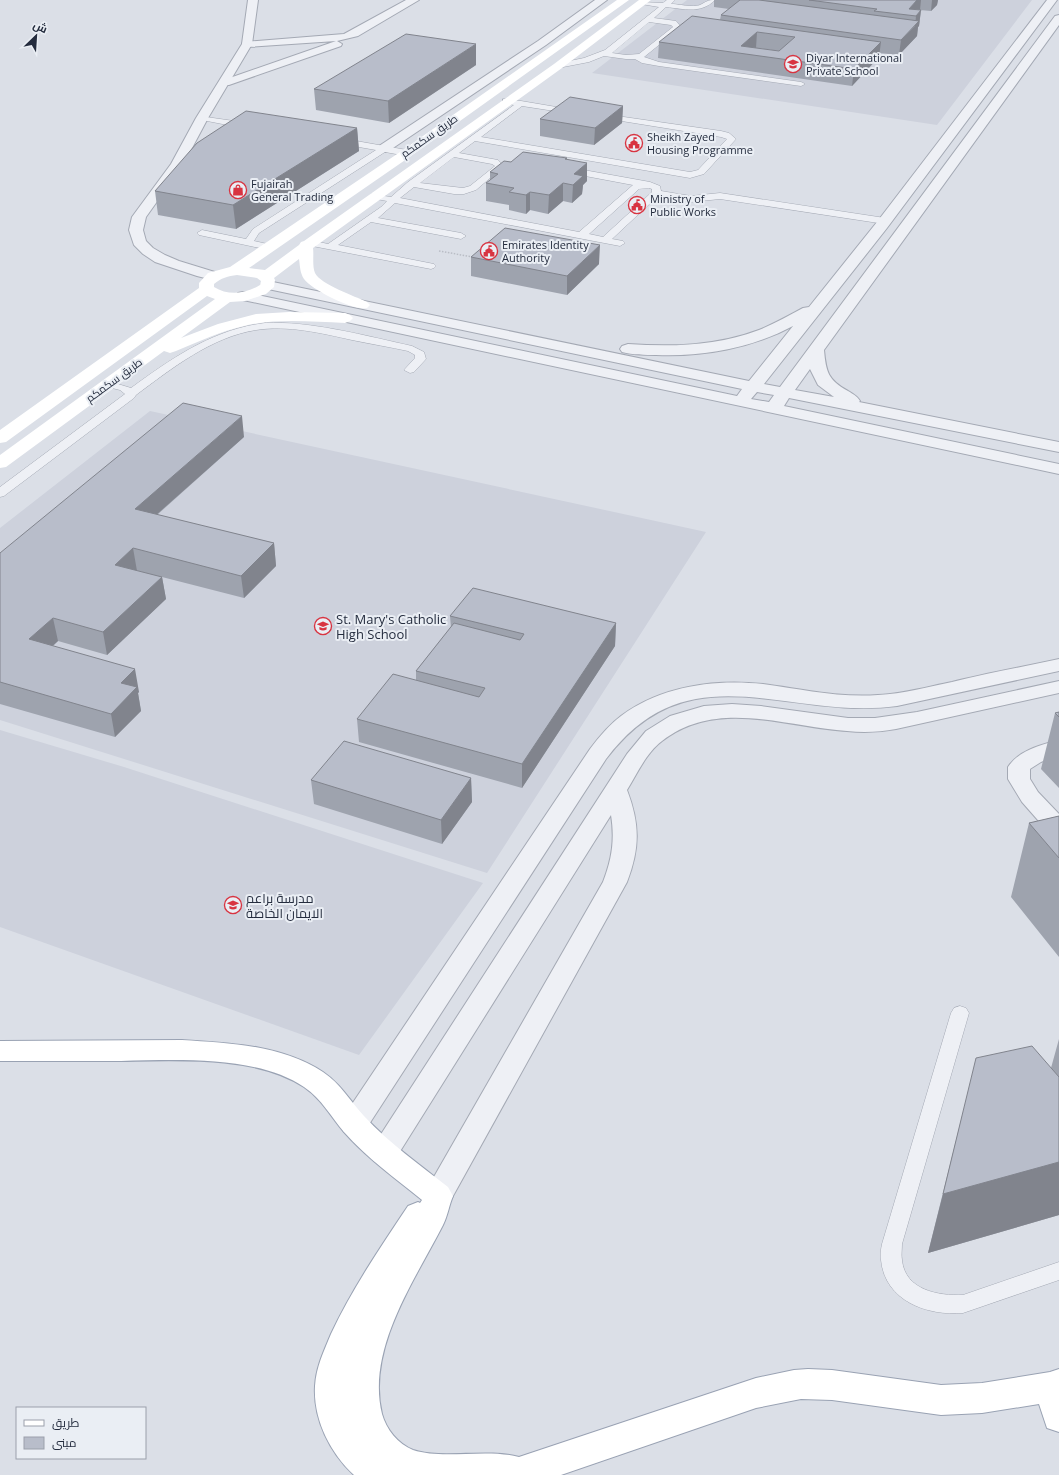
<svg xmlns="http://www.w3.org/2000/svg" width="1059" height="1475" font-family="'Open Sans',Cairo,sans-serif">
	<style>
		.built { fill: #cdd1dc }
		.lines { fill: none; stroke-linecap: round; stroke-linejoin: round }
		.service-casing { stroke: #a4a9b4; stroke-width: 1 }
		.minor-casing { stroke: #a4a9b4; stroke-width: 2 }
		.tertiary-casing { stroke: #a4a9b4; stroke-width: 2 }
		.primary-casing { stroke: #99a2b3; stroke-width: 2 }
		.path { stroke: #b9bdc5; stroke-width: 1.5; stroke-dasharray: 1.5 1.5; stroke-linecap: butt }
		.service { fill: #eef0f5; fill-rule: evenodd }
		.minor { fill: #eef0f5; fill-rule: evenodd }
		.tertiary { fill: #eef0f5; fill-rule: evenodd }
		.secondary { fill: #fff; fill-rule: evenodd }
		.primary { fill: #fff; fill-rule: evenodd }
		.wall { fill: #9ea3ae; fill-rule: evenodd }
		.shaded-wall { fill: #81848d }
		.building { fill: #b8bdca; stroke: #81848d; fill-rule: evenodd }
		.labels { text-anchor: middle; stroke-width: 4; stroke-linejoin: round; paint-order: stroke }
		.far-poi-label { font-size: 11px; fill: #242c3e; stroke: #eaeef4; text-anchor: start }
		.far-street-label { font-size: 11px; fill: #242c3e; stroke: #eaeef4 }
		.poi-label { font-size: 13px; fill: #242c3e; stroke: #eaeef4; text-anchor: start }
	</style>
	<rect width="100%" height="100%" fill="#dbdfe7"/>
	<path class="built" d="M 687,0 L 1032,0 L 937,125 L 592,73 Z
		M 150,411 L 706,532 L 487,873 L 0,720 L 0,528 Z
		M 0,730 L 124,767 L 483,883 L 359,1055 L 0,927 Z"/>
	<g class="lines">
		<g class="service-casing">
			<path id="service" d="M 667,0 L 675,0 L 671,4 C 679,4 693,8 700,5 C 706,2 707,0 715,0 C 701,14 684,9 666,7 L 654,18 L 676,21 L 681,27 L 644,57 L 659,62 L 801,82 L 805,84 L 801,86 L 659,66 L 642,63 L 635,59 L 626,59 L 604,56 L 589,62 L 558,68 L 554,66 L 555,64 L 584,58 L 605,50 L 659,7 L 641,4 L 641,2 L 663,3 ZM 649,22 L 671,25 L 673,27 L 639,54 L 626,55 L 612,53 Z
				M 503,99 L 521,101 L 574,110 L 578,112 L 574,114 L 522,106 L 481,137 L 690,172 L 698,170 L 727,139 L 721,137 L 603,118 L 599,116 L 603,114 L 721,131 L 729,133 L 736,139 L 704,174 L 690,178 L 475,141 L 459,153 L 498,160 L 504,166 L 476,190 L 464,194 L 454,194 L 414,187 L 400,198 L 579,232 L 633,185 L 564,172 L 563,170 L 564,168 L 567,167 L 650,182 L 660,186 L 661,191 L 691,196 L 720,193 L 885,218 L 890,221 L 885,224 L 720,199 L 691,202 L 658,196 L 612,239 L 623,241 L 625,243 L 620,246 L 395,203 L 378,218 L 461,233 L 466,236 L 461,239 L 371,222 L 338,245 L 434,264 L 436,266 L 434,268 L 431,269 L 307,245 L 305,243 L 307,241 L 310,240 L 328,244 L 381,207 L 387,201 L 371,198 L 369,196 L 371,194 L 391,197 L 408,182 L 514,105 L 503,103 ZM 454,157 L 492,164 L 495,166 L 470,186 L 463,188 L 420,183 ZM 649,188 L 652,189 L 652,192 L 603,237 L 589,234 L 639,189 Z
				M 199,116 L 248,123 L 252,126 L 248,129 L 202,120 L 198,118 Z
				M 339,138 L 407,150 L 411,153 L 407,156 L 385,152 L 259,233 L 254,241 L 272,245 L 274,247 L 272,249 L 269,250 L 199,235 L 197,233 L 202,230 L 246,239 L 253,229 L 376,150 L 336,143 L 335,141 Z
				M 265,323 C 312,321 366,336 412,346 L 424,352 L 426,359 L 414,372 L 410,373 L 404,370 L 415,358 L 415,355 L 408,351 C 390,347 371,344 352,340 C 321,333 288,325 256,330 C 211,337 171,369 136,395 L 134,398 L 4,496 L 0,497 L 0,487 L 125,394 L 120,390 L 104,386 L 102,384 L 104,382 L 108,381 L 131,388 C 172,358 214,329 265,323 Z
				M 960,1006 L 966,1008 L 969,1013 L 902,1244 C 902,1249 901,1255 902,1260 C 905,1290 938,1296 963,1295 L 1059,1262 L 1059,1280 L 963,1313 C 927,1316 885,1301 881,1260 C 880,1255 881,1249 882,1244 L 951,1013 L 954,1008 Z"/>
		</g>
		<g class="minor-casing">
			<path id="minor" d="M 406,0 L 419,0 L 358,36 L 337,41 L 342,44 L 341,46 L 229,85 L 221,85 L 219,83 L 221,81 L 336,41 L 247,47 L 242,44 L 243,42 L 344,34 Z
				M 595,0 L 607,0 L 546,45 L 387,152 L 379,152 L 377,149 L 379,146 L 538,41 Z
				M 1059,740 L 1059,754 L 1041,762 L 1030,769 L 1030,779 L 1038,792 L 1059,814 L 1059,837 L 1051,835 L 1022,802 L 1008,779 L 1008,767 C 1019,750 1041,745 1059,740 Z"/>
		</g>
		<g class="tertiary-casing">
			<path id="tertiary" d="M 248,0 L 258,0 L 252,44 L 208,118 L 183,165 L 146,217 L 143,230 L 146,241 L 153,248 L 165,255 L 179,261 L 218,273 L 220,276 L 218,279 L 213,280 L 197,276 L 155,262 L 143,254 L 134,245 L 129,230 L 132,217 L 171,164 L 196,118 L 242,44 Z
				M 1047,0 L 1057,0 L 887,228 L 764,384 L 780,387 L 1055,16 L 1059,15 L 1059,25 L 824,350 C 826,372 828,380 848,391 C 853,394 857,396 860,401 L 859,402 L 1059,442 L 1059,452 L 789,398 L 784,406 L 1059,464 L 1059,474 L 243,300 L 238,299 L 236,296 L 238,293 L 243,292 L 737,396 L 742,389 L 268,289 L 263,288 L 261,285 L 263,282 L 268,281 L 749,381 L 793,326 C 752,348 703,357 656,355 C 645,355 633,355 622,352 L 620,349 L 622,346 L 628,344 C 672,347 717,346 759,330 C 774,324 788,316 803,308 L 809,307 L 877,222 ZM 810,369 L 818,385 L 834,397 L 795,390 ZM 757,392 L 774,395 L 769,402 L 751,399 Z
				M 1059,659 L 1059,671 L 897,706 C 787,721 689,648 606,759 L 364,1132 L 354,1135 L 344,1132 L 340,1124 L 344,1116 L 590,749 C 599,737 609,725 621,716 C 661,686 714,679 763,684 C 801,689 839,698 878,695 C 903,694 927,687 952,682 C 988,673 1023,667 1059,659 Z
				M 1059,681 L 1059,693 L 896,729 C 880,732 864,733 847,731 C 785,727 717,698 662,741 C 646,753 637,774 627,790 C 640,824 640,848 627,882 L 448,1205 L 438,1208 L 428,1205 L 423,1196 L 603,882 C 612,859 615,839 611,815 L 394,1161 L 384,1165 L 374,1161 L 370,1153 L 374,1145 L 627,754 L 646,731 L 670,716 L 704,706 L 732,704 L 761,706 L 848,718 L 875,718 L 917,712 Z"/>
		</g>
		<g class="primary-casing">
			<path id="primary" d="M 182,1040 C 230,1043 281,1045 323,1072 C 341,1084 350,1101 364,1116 C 389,1143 420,1165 448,1187 L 453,1196 C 449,1205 448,1215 443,1225 C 415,1280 366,1349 382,1414 C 386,1429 398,1444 413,1450 C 444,1460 485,1448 519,1457 L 756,1378 L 794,1370 L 808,1369 L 832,1370 L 941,1385 L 982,1383 L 1050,1372 L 1059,1369 L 1059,1432 L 1047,1428 L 1039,1404 L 982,1413 L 941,1415 L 832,1400 L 801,1399 L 756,1408 L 561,1475 L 354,1475 C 330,1453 313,1419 315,1386 C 316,1367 324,1351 331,1334 C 352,1289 380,1248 408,1206 L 418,1202 L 420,1203 L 422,1200 C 395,1178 367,1158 344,1132 C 331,1117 322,1099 304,1087 C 256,1055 177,1060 121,1061 C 81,1061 40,1061 0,1061 L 0,1041 Z"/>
		</g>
		<path class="path" d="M 439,251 L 473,257"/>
		<use href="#service" class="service"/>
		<use href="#minor" class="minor"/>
		<use href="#tertiary" class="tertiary"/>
		<path class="secondary" d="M 617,0 L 629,0 L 411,156 L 249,268 L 265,270 L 299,245 L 301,242 L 304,241 L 554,64 L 639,0 L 651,0 L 562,68 L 313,248 C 314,255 312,266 315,273 C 321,285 355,296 367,302 L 370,305 L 367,308 C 354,311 312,290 304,279 C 300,273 300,266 299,259 L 274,278 L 275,280 L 274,287 L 266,294 L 245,301 L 230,302 L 181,338 L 218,324 L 256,314 L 289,312 L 345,313 L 350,315 L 353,318 L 350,321 L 345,323 C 312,322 277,318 244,326 C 221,331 198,342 176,351 L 170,353 L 164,351 L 6,467 L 0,468 L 0,455 L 215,299 L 207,296 L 6,442 L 0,443 L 0,430 L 199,288 L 199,283 L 208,273 L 230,267 L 403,150 ZM 237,275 L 257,278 L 261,281 L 260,285 C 246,294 228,296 214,287 L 214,284 C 221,278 228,276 237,275 Z"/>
		<use href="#primary" class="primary"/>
	</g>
	<path class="wall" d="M 714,0 L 938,0 L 937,5 L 931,11 L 920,10 L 921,10 L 919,26 L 918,27 L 917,36 L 899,55 L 879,53 L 879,57 L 852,86 L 658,58 L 659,42 L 720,20 L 721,15 L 729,9 L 714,7 ZM 755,48 L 756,48 L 780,51 L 779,51 Z
		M 476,65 L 389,123 L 316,110 L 314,89 Z
		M 623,106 L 622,123 L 594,145 L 540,136 L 540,119 Z
		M 357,128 L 359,151 L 236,229 L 158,215 L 155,191 Z
		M 567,158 L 567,160 L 587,163 L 587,181 L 583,185 L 582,194 L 572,203 L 563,201 L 548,214 L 530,210 L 526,214 L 509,210 L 509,205 L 486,201 L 486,183 L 490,180 L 490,172 L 511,162 Z
		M 471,257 L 599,264 L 567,295 L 471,276 Z
		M 244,437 L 157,515 L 274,543 L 276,566 L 244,598 L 162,577 L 166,599 L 107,655 L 58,641 L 53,646 L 139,692 L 138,693 L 141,711 L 115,737 L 0,704 L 0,553 Z
		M 450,616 L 616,623 L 615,646 L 522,788 L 359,742 L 357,719 L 416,680 L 416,671 L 451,627 Z
		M 1059,712 L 1059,788 L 1041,769 L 1055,713 Z
		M 471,778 L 472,802 L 442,844 L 314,804 L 311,780 Z
		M 1059,816 L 1059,957 L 1011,897 L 1029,823 Z
		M 1059,1039 L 1059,1215 L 928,1253 L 962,1116 L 1051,1068 Z"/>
	<path class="shaded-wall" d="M 917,0 L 921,0 L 920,10 L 909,9 Z
		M 932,0 L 938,0 L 937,5 L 931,11 Z
		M 921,10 L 919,26 L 918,27 L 917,36 L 899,55 L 901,40 L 915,26 L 916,16 Z
		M 757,32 L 756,48 L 748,55 L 741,46 Z
		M 881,42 L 879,57 L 852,86 L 854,69 Z
		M 476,44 L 476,65 L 389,123 L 388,101 Z
		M 623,106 L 622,123 L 594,145 L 595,128 Z
		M 357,128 L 359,151 L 236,229 L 233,205 Z
		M 587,163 L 587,181 L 583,185 L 582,194 L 572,203 L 573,185 L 574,174 Z
		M 563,183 L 563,201 L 548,214 L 549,195 Z
		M 530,192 L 530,210 L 526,214 L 526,195 Z
		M 600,245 L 599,264 L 567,295 L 567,276 Z
		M 242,416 L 244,437 L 138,531 L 135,509 Z
		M 274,543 L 276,566 L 244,598 L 241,576 Z
		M 133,548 L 137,571 L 115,565 Z
		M 162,577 L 166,599 L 107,655 L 103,632 Z
		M 53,618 L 58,641 L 34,662 L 29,639 Z
		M 616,623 L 615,646 L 522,788 L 522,764 Z
		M 135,669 L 139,692 L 138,693 L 141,711 L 115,737 L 111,714 L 121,683 Z
		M 471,778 L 472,802 L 442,844 L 441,820 Z
		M 1059,1162 L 1059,1215 L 928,1253 L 943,1194 Z"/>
	<path class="building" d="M 740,0 L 759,0 L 919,21 L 901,40 L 721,15 Z
		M 809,0 L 917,0 L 909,9 L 921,10 L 916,16 L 874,11 L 877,9 Z
		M 692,16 L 881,42 L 854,69 L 659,42 ZM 757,32 L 795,37 L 779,51 L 741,46 Z
		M 406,34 L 476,44 L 388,101 L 314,89 Z
		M 570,97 L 623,106 L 595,128 L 540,119 Z
		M 246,111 L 357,128 L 233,205 L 155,191 L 197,143 Z
		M 523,152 L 567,158 L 565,159 L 587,163 L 574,174 L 583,176 L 573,185 L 563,183 L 549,195 L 530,192 L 526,195 L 509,192 L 514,188 L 486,183 L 498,174 L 490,172 L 504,161 L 511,162 Z
		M 505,228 L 600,245 L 567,276 L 471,257 Z
		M 183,403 L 242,416 L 135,509 L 274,543 L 241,576 L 133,548 L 115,565 L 162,577 L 103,632 L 53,618 L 29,639 L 135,669 L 121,683 L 137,687 L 111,714 L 0,682 L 0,553 Z
		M 473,588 L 616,623 L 522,764 L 357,719 L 393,674 L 479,697 L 485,688 L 416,671 L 454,623 L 520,640 L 524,634 L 450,616 Z
		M 1059,712 L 1059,717 L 1055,713 Z
		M 344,741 L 471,778 L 441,820 L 311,780 Z
		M 1059,816 L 1059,858 L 1029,823 Z
		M 1032,1046 L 1059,1077 L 1059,1162 L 943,1194 L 976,1058 Z"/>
	<defs>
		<g id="school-ring" transform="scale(0.9)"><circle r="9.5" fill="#eaeef4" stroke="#d83441" stroke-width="1.5"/><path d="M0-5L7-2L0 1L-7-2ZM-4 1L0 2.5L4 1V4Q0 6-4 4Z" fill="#d83441"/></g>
		<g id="civic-ring" transform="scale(0.9)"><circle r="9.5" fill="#eaeef4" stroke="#d83441" stroke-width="1.5"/><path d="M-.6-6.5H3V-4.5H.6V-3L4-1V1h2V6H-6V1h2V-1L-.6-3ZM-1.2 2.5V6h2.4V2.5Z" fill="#d83441"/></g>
		<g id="shop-ring" transform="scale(0.9)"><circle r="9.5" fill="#eaeef4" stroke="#d83441" stroke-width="1.5"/><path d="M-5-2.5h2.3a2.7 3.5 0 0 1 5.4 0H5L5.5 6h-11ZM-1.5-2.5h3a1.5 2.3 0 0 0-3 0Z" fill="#d83441"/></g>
	</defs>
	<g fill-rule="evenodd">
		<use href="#school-ring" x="793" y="64"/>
		<use href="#civic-ring" x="634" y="143"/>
		<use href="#shop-ring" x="238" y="190"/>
		<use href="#civic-ring" x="637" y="205"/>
		<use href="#civic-ring" x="489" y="251"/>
		<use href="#school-ring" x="323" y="626"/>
		<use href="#school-ring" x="233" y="905"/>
	</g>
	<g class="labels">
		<g class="far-poi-label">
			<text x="806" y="62">Diyar International<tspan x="806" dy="13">Private School</tspan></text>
			<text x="647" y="141">Sheikh Zayed<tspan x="647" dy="13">Housing Programme</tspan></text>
			<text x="251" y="188">Fujairah<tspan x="251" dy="13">General Trading</tspan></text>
			<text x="650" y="203">Ministry of<tspan x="650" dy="13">Public Works</tspan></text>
			<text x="502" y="249">Emirates Identity<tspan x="502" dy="13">Authority</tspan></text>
		</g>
		<g class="far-street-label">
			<text transform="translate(429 136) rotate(-35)" y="4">طريق سكمكم</text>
			<text transform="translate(114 380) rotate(-36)" y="4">طريق سكمكم</text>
		</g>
		<g class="poi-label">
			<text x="336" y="624">St. Mary's Catholic<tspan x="336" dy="15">High School</tspan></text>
			<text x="246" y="903">مدرسة براعم<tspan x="246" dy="15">الايمان الخاصة</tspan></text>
		</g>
	</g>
	<rect x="16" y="1407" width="130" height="52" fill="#eaeef4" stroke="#9ba0ab"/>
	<rect x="24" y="1420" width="20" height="6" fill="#ffffff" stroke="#9ba0ab"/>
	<text x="52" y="1427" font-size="12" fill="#242c3e">طريق</text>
	<rect x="24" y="1437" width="20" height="12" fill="#b8bdca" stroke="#9ba0ab"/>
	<text x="52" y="1447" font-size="12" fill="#242c3e">مبنى</text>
	<g transform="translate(36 36) rotate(25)" stroke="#eaeef4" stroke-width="3" paint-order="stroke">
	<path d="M0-3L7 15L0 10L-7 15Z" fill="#242c3e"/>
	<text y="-6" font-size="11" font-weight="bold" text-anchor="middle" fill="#242c3e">ش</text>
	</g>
</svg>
